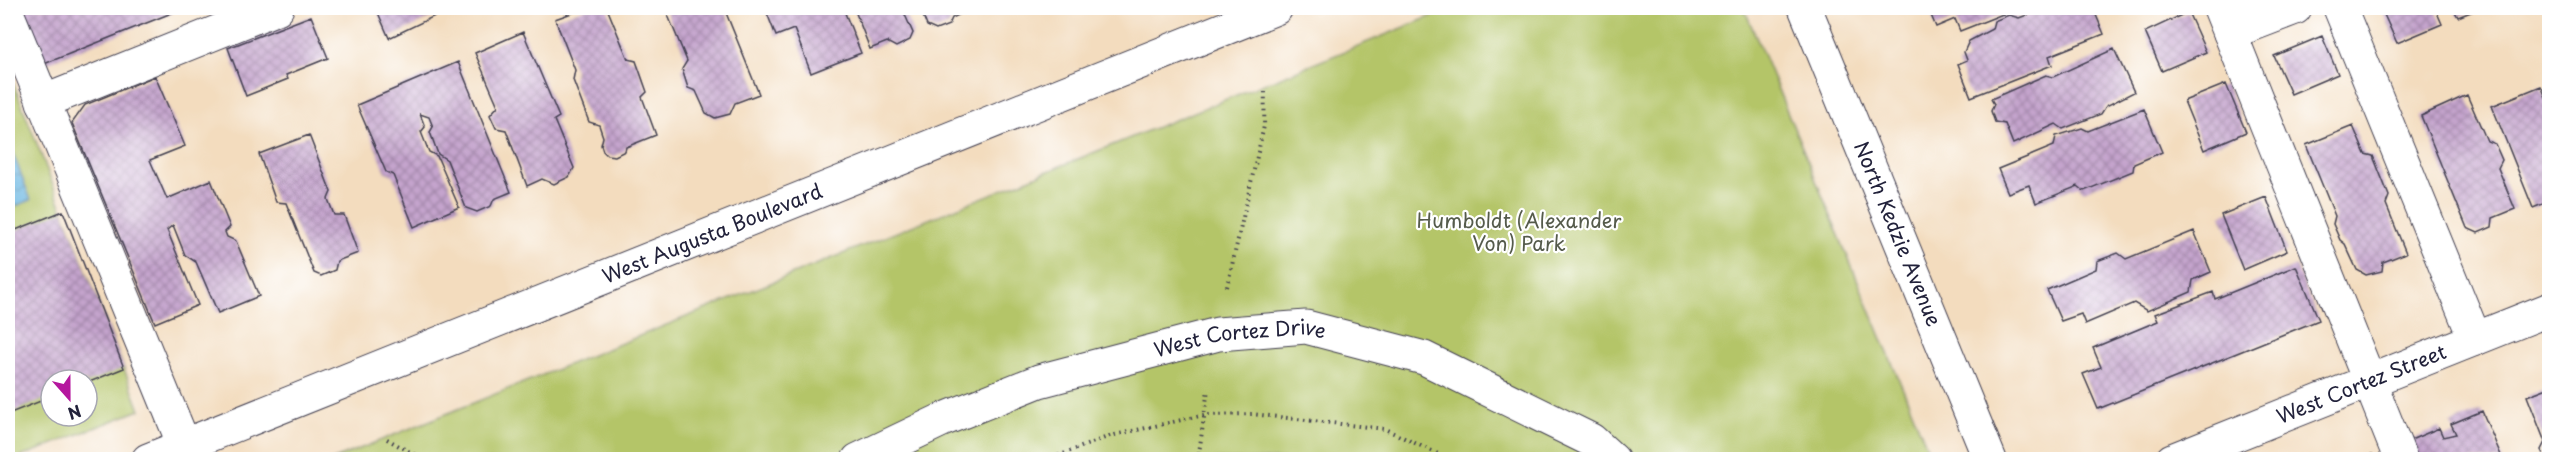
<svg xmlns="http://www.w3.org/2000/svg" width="2557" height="467" font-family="'Playpen Sans',sans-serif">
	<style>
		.park { fill: #b4c568; stroke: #6b7452; stroke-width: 1.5; fill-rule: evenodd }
		.water { fill: url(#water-waves); stroke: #456c8e; stroke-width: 1.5 }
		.building { fill: url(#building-cross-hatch) }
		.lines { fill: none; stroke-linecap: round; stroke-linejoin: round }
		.minor-casing { stroke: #413e4f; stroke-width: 35 }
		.major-casing { stroke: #413e4f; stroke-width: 35 }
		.path { stroke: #413e4f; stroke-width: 4; stroke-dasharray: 1.5 4.5; stroke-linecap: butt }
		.minor { stroke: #fff; stroke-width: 33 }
		.major { stroke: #fff; stroke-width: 33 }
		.labels { text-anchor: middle; stroke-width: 4.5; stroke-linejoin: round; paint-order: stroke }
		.park-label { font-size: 20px; fill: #555b4b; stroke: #fff }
		.street-label { font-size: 20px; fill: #22223b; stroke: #fff }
	</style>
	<defs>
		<pattern id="water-waves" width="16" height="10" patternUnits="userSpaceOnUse" patternTransform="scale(1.5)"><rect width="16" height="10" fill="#68b5e1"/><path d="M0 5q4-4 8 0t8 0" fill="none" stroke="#5593b8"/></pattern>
		<pattern id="building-cross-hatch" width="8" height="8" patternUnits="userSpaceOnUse" patternTransform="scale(1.5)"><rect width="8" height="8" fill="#c5a4cd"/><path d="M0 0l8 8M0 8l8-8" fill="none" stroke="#a085a8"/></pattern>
	</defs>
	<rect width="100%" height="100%" fill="#fff"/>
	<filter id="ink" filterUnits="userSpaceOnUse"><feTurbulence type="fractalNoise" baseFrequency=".0167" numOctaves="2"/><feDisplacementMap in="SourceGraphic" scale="12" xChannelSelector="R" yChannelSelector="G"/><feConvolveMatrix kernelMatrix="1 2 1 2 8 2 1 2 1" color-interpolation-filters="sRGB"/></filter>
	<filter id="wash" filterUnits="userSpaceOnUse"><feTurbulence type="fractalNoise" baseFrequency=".008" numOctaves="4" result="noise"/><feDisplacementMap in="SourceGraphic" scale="24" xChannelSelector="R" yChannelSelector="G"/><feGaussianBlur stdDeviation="1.35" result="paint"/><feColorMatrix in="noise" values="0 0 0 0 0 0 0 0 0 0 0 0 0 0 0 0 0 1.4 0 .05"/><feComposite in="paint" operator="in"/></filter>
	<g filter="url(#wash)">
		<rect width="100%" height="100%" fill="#f3dcbe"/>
		<path class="park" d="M 1452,8 L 1744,8 L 1932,459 L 332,460 Z
			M 8,69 L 140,410 L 13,460 L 8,459 ZM 51,380 L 87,380 L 87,416 L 51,416 Z"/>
		<path class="water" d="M 8,141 L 31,200 L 8,209 Z"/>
		<g id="blocks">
			<path class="building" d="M 21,8 L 184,8 L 44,64 Z
				M 376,8 L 436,8 L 439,14 L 389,38 Z
				M 447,8 L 473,8 L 450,16 Z
				M 586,8 L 607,8 L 628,59 L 636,61 L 647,92 L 642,97 L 656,135 L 626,147 L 625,151 L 615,156 L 607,155 L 603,151 L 601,145 L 603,137 L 599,125 L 589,122 L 573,80 L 575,70 L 555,19 Z
				M 665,8 L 724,8 L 759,94 L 735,103 L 730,114 L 715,118 L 706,113 L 696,91 L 688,88 L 682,69 L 687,61 Z
				M 765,8 L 843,8 L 861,53 L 811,73 L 794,29 L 776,36 Z
				M 854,8 L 902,8 L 913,33 L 910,40 L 896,47 L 887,42 L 870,49 Z
				M 920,8 L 963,8 L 965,12 L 952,18 L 949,25 L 936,30 L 927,26 Z
				M 970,8 L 993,8 L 981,12 Z
				M 1928,8 L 2018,8 L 1960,31 L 1955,19 L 1936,27 Z
				M 2046,8 L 2093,8 L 2104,34 L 2049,56 L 2052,65 L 1971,97 L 1958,64 L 1967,60 L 1964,52 L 1969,41 L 1992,29 L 1994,21 L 2009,15 L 2019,18 Z
				M 2381,8 L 2435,8 L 2442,24 L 2397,43 Z
				M 2453,8 L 2481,8 L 2458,17 Z
				M 2188,12 L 2206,52 L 2162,71 L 2145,32 Z
				M 311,16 L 328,58 L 286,75 L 288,79 L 246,96 L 228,48 Z
				M 523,32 L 559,117 L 554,120 L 574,168 L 569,177 L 554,184 L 542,179 L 527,186 L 506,130 L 496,128 L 490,115 L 498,106 L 475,53 Z
				M 2322,36 L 2338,74 L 2291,94 L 2274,56 Z
				M 2114,49 L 2134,92 L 2106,106 L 2101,114 L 2063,129 L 2056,124 L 2013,144 L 2005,124 L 1995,122 L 1991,111 L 1994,104 L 1991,99 L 2046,75 L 2053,77 Z
				M 458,62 L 511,192 L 494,199 L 491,206 L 477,212 L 466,208 L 447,160 L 438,154 L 430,132 L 433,127 L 429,117 L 420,114 L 425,127 L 421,132 L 429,152 L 437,156 L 459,207 L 414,227 L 393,175 L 386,172 L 357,105 Z
				M 155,76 L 185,146 L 150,160 L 167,199 L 211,180 L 230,227 L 225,232 L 227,237 L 236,241 L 259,296 L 218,313 L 196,262 L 185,255 L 173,225 L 167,230 L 198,305 L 155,323 L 72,123 L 85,105 Z
				M 2226,84 L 2246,132 L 2204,150 L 2184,101 Z
				M 2541,86 L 2550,106 L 2550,201 L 2533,208 L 2492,106 Z
				M 2467,95 L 2487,141 L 2495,144 L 2502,160 L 2498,168 L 2515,209 L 2493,218 L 2492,227 L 2478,233 L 2467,228 L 2421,116 Z
				M 2144,109 L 2162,152 L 2134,164 L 2133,171 L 2084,191 L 2078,186 L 2036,203 L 2029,185 L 2008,193 L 1998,169 L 2054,146 L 2056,136 L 2082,128 L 2088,131 Z
				M 2353,126 L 2365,154 L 2373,156 L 2389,196 L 2386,204 L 2406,253 L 2383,262 L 2382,271 L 2366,275 L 2357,270 L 2345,244 L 2340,240 L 2333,224 L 2335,216 L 2306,145 Z
				M 309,135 L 331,192 L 328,199 L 334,215 L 344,215 L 358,253 L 337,261 L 335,270 L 321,276 L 314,273 L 286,203 L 276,202 L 259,154 Z
				M 2266,197 L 2287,251 L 2243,270 L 2221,215 Z
				M 63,211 L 124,368 L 87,383 L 87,380 L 51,380 L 51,397 L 8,414 L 8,233 Z
				M 2194,231 L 2211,272 L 2193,280 L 2191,292 L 2147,311 L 2134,303 L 2085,324 L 2081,314 L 2061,321 L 2047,290 L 2096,269 L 2097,261 L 2118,253 L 2126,259 Z
				M 2296,266 L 2319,320 L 2098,409 L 2083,374 L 2101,367 L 2093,348 L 2158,321 L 2155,314 L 2213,292 L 2215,299 Z
				M 2550,387 L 2550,460 L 2546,460 L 2541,450 L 2545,442 L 2527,396 Z
				M 2482,411 L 2503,460 L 2413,460 L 2406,442 L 2439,428 L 2443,437 L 2456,434 L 2451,424 Z
				M 2372,454 L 2374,460 L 2358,460 L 2358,459 Z"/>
		</g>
	</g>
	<g filter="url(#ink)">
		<use href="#blocks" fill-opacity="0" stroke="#413e4f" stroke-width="1.5"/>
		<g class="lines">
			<g class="minor-casing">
				<g id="minor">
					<path d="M 2220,8 L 2401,460"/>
					<path d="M 2340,8 L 2475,339"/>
					<path d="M 8,15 L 184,445"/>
					<path d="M 2230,33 L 2295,8"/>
					<path d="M 43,102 L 277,8"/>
					<path id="s1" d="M 148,460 L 1276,8"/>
					<path id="s2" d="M 858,460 L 942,420 L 1039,381 L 1218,334 L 1306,327 L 1424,358 L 1591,440 L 1613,460"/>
					<path id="s3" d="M 2172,460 L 2550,309"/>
				</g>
			</g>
			<g class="major-casing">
				<g id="major">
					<path id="s4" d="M 1805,8 L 1990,460"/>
				</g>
			</g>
			<path class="path" d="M 1227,287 L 1264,126 L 1265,92
				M 387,439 L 424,460
				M 1047,460 L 1110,436 L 1204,415 L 1252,414 L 1385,429 L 1451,460
				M 1198,460 L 1208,389"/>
			<use href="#minor" class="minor"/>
			<use href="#major" class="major"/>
		</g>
	</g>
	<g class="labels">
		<g class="park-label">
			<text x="1519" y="228">Humboldt (Alexander<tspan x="1519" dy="23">Von) Park</tspan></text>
		</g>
		<g class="street-label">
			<text dy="7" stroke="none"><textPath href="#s1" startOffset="608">West Augusta Boulevard</textPath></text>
			<text dy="7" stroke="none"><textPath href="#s4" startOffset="244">North Kedzie Avenue</textPath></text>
			<text dy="7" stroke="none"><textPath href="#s2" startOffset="404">West Cortez Drive</textPath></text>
			<text dy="7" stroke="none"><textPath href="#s3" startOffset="204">West Cortez Street</textPath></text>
		</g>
	</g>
	<rect width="2557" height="467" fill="none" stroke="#fff" stroke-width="30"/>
	<g transform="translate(69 398) rotate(159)"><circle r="28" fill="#ffffff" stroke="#a7a7b1" stroke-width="1.5"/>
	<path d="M0-4.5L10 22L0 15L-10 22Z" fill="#b5179e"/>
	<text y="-9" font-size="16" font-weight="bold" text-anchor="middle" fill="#22223b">N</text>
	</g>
</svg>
